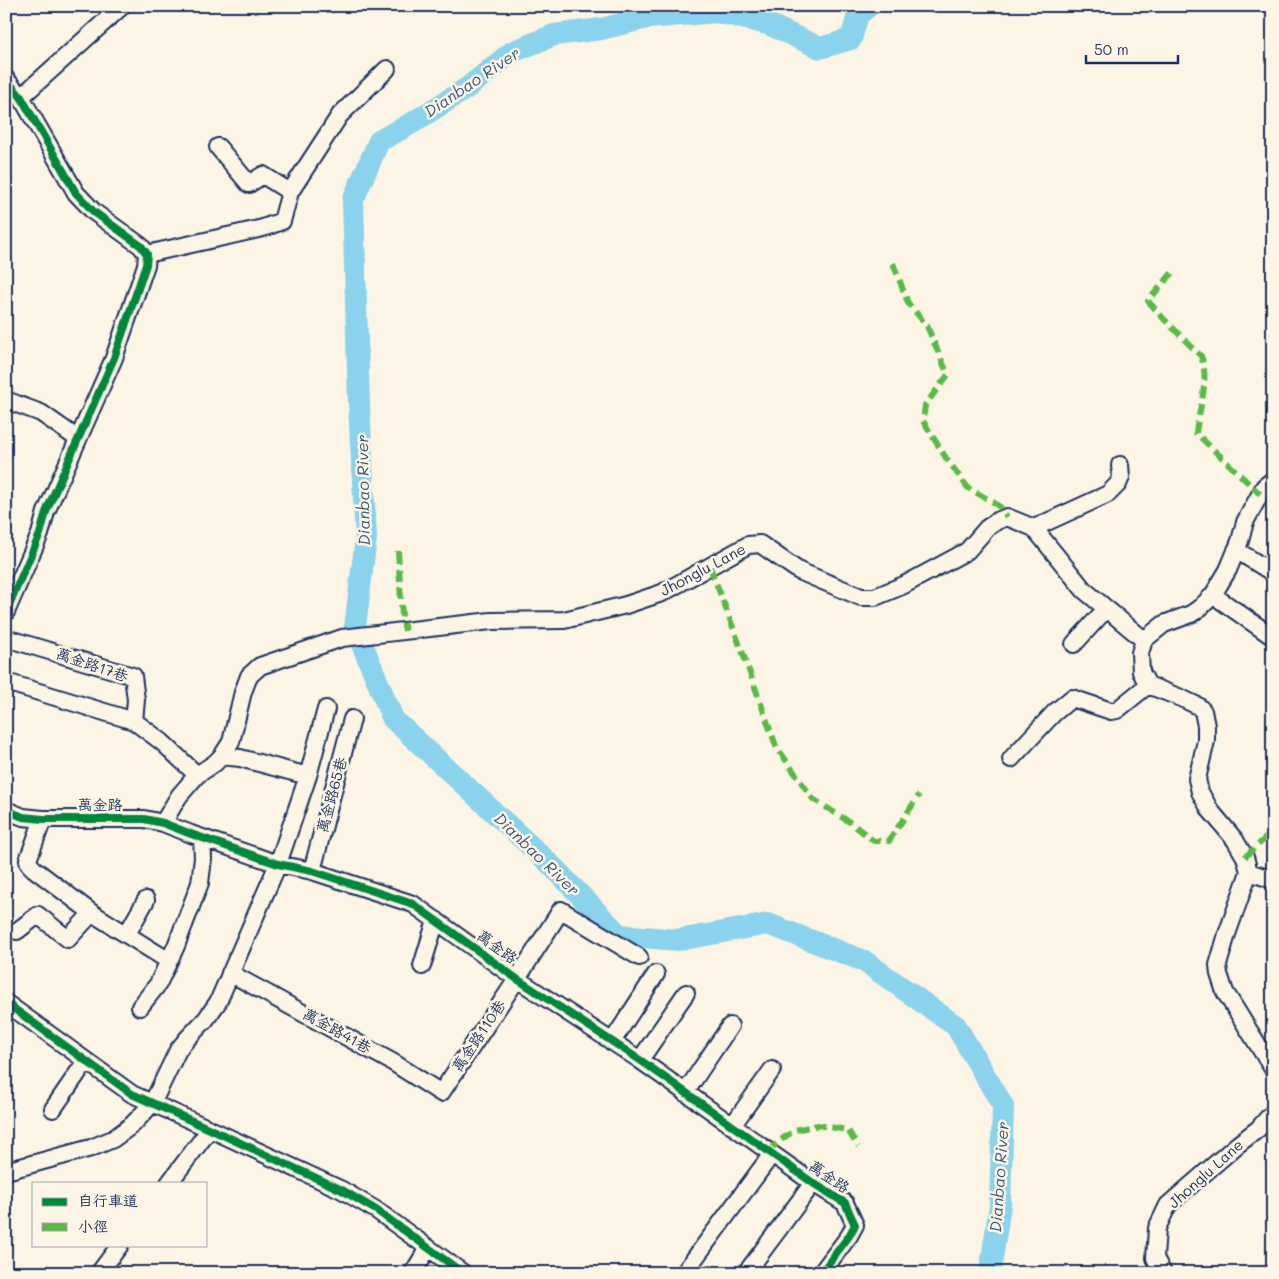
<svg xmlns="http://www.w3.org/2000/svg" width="1279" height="1279" font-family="Mali,'LXGW WenKai TC',sans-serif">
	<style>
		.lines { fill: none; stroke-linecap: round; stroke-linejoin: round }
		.river { stroke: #8bd2ec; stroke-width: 22 }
		.minor-casing { stroke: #1b2f5e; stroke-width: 20 }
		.minor { stroke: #fcf5e5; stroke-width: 16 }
		.quiet { stroke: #58b947; stroke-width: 6; stroke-dasharray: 12 6; stroke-linecap: butt }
		.cycleway-casing { stroke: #fcf5e5; stroke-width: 11 }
		.cycleway { stroke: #00873e; stroke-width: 8 }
		.labels { text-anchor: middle; stroke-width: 5; stroke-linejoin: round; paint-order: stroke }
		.street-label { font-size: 15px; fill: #1b2f5e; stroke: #fcf5e5 }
		.water-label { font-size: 16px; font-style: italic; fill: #375882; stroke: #fcf5e5 }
	</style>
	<rect width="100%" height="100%" fill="#fcf5e5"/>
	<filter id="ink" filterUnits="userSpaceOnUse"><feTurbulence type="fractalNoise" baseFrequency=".02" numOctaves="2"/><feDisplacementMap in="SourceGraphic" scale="10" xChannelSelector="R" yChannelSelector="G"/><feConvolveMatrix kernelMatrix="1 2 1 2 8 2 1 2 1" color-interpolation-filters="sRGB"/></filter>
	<g filter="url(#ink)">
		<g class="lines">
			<path class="river" d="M 869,6 L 858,15 L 851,39 L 820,48 L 768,24 L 717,12 L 647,18 L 601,29 L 554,35 L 512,52 L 467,88 L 412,123 L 379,141 L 353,200 L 359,405 L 366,538 L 355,627 L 393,719 L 550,864 L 619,935 L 678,940 L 768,924 L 864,961 L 956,1026 L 1003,1106 L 1000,1205 L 990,1273"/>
			<g class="minor-casing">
				<path id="minor" d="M 6,79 L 21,97 L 76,193 L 94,212 L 141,246 L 147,254 L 146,265 L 114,358 L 46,512 L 40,534 L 6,612
					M 21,97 L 122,6
					M 218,147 L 249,184 L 263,175 L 290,192
					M 147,254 L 263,228 L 282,221 L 290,192 L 340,115 L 387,69
					M 6,400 L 41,413 L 78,439
					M 1273,480 L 1264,487 L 1245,522 L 1240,541 L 1228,570 L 1213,595 L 1201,607 L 1191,614 L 1164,624 L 1144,640 L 1140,653 L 1141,672 L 1148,685 L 1181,698 L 1198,706 L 1203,711 L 1206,726 L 1206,741 L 1197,779 L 1200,792 L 1210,810 L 1235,840 L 1245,857 L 1249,872 L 1227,934 L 1218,965 L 1219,974 L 1225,992 L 1273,1069
					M 1034,528 L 1108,494 L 1118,484 L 1121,477 L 1120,465
					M 1236,550 L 1273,573
					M 1213,595 L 1273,637
					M 9,639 L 133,676 L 136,700 L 134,721 L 162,742 L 197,775
					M 1074,644 L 1106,609
					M 6,682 L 134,721
					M 222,756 L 240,758 L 308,776
					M 1011,759 L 1054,713 L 1072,698 L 1111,711 L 1117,710 L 1148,685
					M 6,810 L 23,817 L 43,819 L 144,819 L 163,823 L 191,834 L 278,864 L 312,871 L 413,904 L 517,979 L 640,1060 L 813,1183 L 845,1203 L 855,1225 L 849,1236 L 821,1273
					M 43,819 L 28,860 L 29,864 L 34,869 L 92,913 L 169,961
					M 163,823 L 179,796 L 197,775 L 215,763 L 222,756 L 231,742 L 243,692 L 249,676 L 260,666 L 342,638 L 491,621 L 564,620 L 626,605 L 662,593 L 748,545 L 760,544 L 799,571 L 861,597 L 875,597 L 904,585 L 967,551 L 987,528 L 997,521 L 1007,517 L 1034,528 L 1084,590 L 1144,640
					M 312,871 L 352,719
					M 1249,872 L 1273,880
					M 17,931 L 38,915 L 68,939 L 92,913
					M 127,934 L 146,900
					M 422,966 L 436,920
					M 230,973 L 394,1063 L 441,1093 L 517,979 L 561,910 L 639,957
					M 6,1003 L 132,1094 L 210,1129 L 342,1190 L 376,1210 L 463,1273
					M 140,1007 L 158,984 L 176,946 L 200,883 L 203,858 L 202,838
					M 612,1042 L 656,974
					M 640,1060 L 686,993
					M 685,1093 L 730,1026
					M 53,1109 L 86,1061
					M 732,1126 L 772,1070
					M 6,1171 L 91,1148 L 113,1139 L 132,1125 L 152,1104 L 178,1050 L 187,1039 L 206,1019 L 218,1002 L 278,864 L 308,776 L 326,709
					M 169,1183 L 210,1129
					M 99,1273 L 120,1245
					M 413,1273 L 428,1248
					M 684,1273 L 772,1154
					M 746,1273 L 813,1183
					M 1163,1273 L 1155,1258 L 1157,1228 L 1168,1205 L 1237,1145 L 1258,1129 L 1273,1112"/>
			</g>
			<use href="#minor" class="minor"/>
			<path class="quiet" d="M 893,263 L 908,303 L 927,326 L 948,375 L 925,405 L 923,421 L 946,458 L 968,488 L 993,502 L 1001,508 L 1007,517
				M 1172,273 L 1148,301 L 1163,318 L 1201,356 C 1210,381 1199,408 1196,433 L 1260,494
				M 398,551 L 402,616 L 405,631
				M 710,567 L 742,651 L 776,746 L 813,799 L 851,823 L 874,841 L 889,841 L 919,795
				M 1245,857 L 1273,831
				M 768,1152 L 778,1142 L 795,1130 L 818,1125 L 848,1130 L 858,1147"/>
			<g class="cycleway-casing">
				<path id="cycleway" d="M 6,79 L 21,97 L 76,193 L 94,212 L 141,246 L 147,254 L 146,265 L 114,358 L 46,512 L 40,534 L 6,612
					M 6,810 L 23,817 L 43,819 L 144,819 L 163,823 L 191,834 L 278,864 L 312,871 L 413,904 L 517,979 L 640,1060 L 813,1183 L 845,1203 L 855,1225 L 849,1236 L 821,1273
					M 6,1003 L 132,1094 L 210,1129 L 342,1190 L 376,1210 L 463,1273"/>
			</g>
			<use href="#cycleway" class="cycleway"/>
		</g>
	</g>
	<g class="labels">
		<g class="street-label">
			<text transform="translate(703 570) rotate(-28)" y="5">Jhonglu Lane</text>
			<text transform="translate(92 665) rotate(19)" y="5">萬金路17巷</text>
			<text transform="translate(332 795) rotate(-75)" y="5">萬金路65巷</text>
			<text x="100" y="810">萬金路</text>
			<text transform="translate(497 947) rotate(36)" y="5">萬金路</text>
			<text transform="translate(337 1031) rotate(29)" y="5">萬金路41巷</text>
			<text transform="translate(479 1036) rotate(-56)" y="5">萬金路110巷</text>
			<text transform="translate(1206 1174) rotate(-42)" y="5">Jhonglu Lane</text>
			<text transform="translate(829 1177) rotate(34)" y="5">萬金路</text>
		</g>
		<g class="water-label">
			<text transform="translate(472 82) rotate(-34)" y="6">Dianbao River</text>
			<text transform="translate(363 490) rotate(-91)" y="6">Dianbao River</text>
			<text transform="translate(537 854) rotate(44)" y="6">Dianbao River</text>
			<text transform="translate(999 1177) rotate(-86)" y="6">Dianbao River</text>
		</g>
	</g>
	<rect width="1279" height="1279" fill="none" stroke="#fcf5e5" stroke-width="25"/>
	<rect x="12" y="12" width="1254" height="1254" fill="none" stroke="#1b2f5e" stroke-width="2" filter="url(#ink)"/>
	<rect x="32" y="1182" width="175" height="65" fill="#fcf5e5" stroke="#a2a6af"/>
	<rect x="42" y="1198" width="25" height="8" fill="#00873e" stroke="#a2a6af"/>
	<text x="78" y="1206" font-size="15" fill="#1b2f5e">自行車道</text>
	<rect x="42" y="1223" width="25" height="8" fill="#58b947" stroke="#a2a6af"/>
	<text x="78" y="1232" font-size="15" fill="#1b2f5e">小徑</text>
	<path d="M1086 55v8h92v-8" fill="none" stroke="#1b2f5e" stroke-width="2.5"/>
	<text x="1094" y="55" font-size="15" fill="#1b2f5e" stroke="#fcf5e5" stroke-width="4" paint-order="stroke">50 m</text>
</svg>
